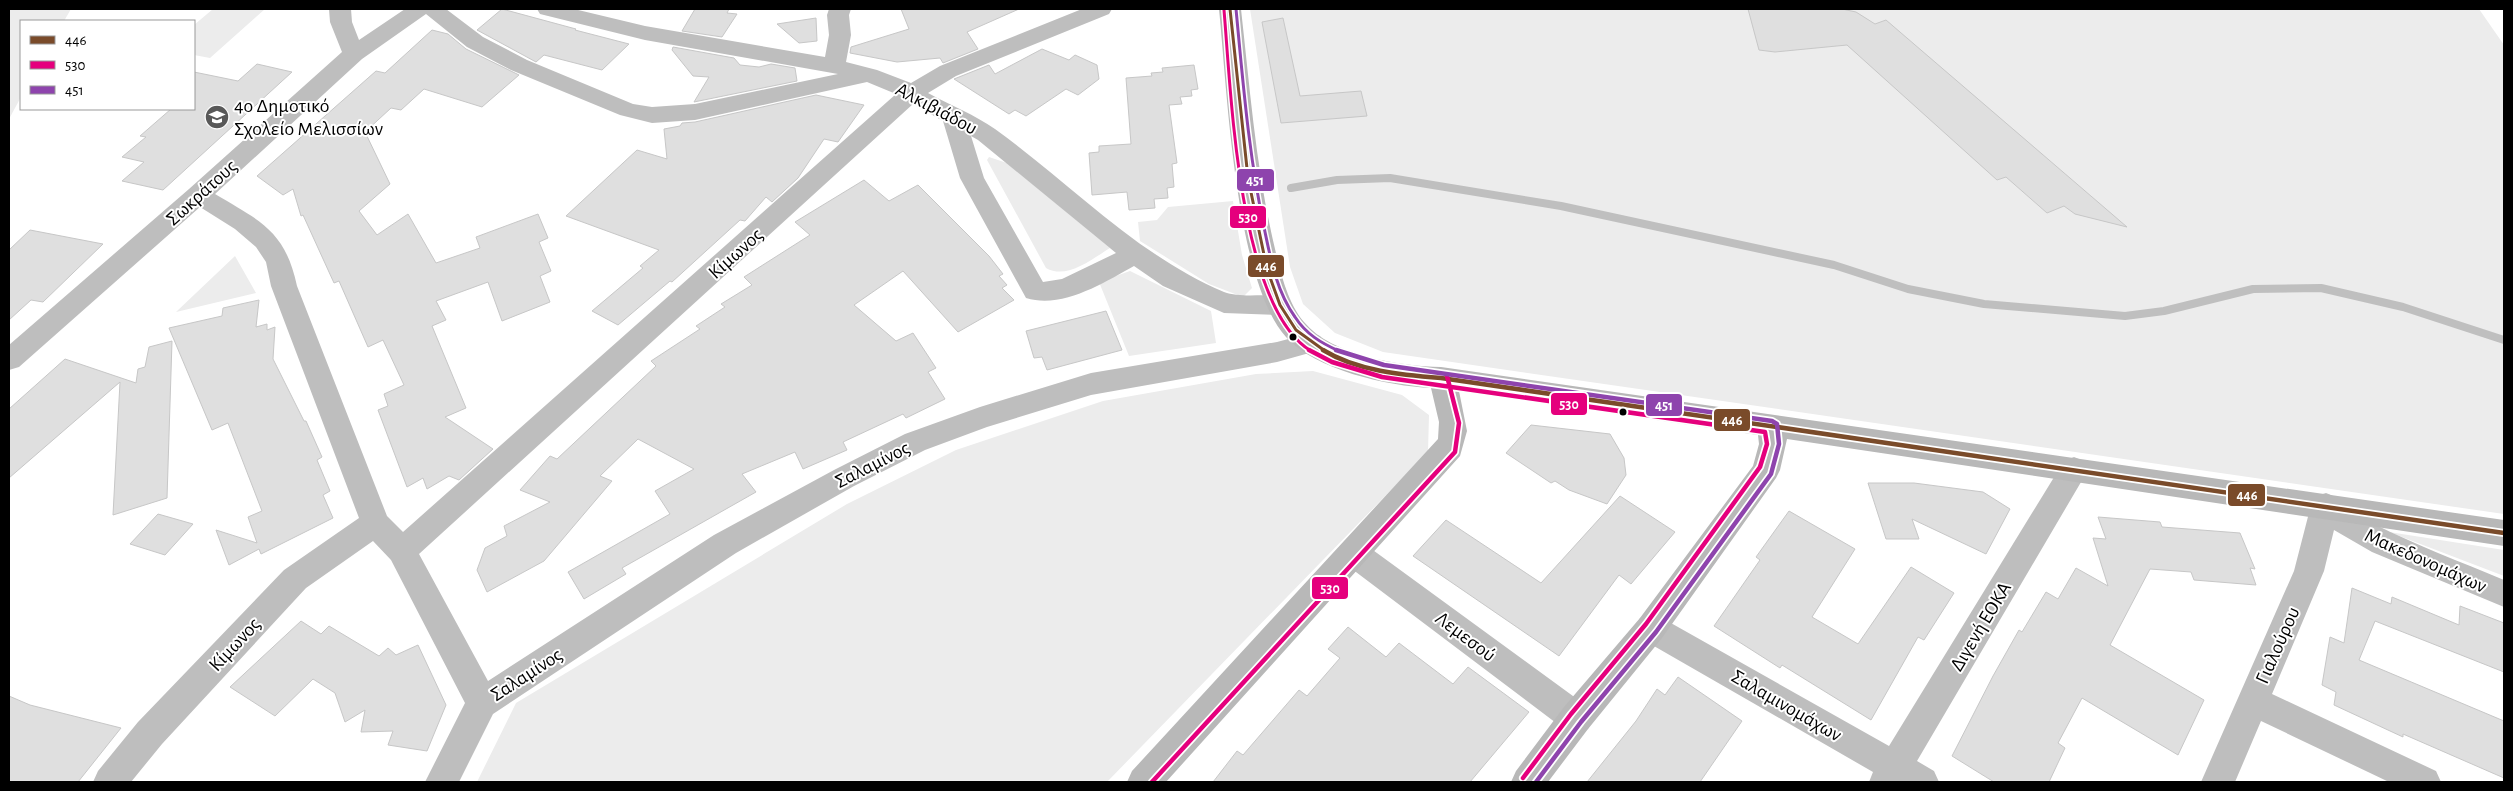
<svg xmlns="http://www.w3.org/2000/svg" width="2513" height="791" font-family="'Alegreya Sans',sans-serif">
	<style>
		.green { fill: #ececec }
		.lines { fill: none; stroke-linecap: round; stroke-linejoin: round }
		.stream { stroke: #bfbfbf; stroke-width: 8 }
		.building { fill: #dfdfdf; stroke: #c7c7c7 }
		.street { fill: #bebebe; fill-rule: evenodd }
		.secondary { fill: #b8b8b8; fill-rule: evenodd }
		.bus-1-far1-casing { stroke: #fff; stroke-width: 6 }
		.bus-1-casing { stroke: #fff; stroke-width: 8 }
		.bus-2-far1-casing { stroke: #fff; stroke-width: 6 }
		.bus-2-casing { stroke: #fff; stroke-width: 8 }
		.bus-3-far1-casing { stroke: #fff; stroke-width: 6 }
		.bus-3-casing { stroke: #fff; stroke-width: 8 }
		.bus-1-far1 { stroke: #7a4b2a; stroke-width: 3 }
		.bus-1 { stroke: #7a4b2a; stroke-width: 4.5 }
		.bus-2-far1 { stroke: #e5007d; stroke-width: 3 }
		.bus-2 { stroke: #e5007d; stroke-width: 4.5 }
		.bus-3-far1 { stroke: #8e44ad; stroke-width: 3 }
		.bus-3 { stroke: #8e44ad; stroke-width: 4.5 }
		.bus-dot { fill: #000; stroke: #fff; stroke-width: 2 }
		.labels { text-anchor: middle; stroke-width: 4; stroke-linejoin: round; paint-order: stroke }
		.poi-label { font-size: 20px; fill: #000; stroke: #fff; text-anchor: start }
		.street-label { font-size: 20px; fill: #000; stroke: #fff }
		.line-badge { stroke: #fff; stroke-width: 2 }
		.badge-label { font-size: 14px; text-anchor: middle; font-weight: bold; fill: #fff }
	</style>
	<rect width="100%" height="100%" fill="#fff"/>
	<path class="green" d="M 9,9 L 71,9 L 64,21 L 21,21 L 21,97 L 9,119 Z
		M 213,9 L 265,9 L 210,58 L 194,55 L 194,25 Z
		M 1250,9 L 2479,9 L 2504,45 L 2504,514 L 1383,352 L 1335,333 L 1303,304 L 1290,267 Z
		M 989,157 L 1007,163 L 1110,248 C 1092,259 1067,280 1046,268 L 987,160 Z
		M 1233,201 L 1242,255 L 1252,288 L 1243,297 L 1209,284 L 1140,241 L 1138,222 L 1157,220 L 1168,207 Z
		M 235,256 L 256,293 L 176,312 Z
		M 1130,271 L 1211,311 L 1216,343 L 1129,356 L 1099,282 Z
		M 1313,371 L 1402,395 L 1429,415 L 1428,452 L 1107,782 L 477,782 L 516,703 L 847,504 L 956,450 L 1103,401 L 1256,374 Z
		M 2389,532 L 2504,550 L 2504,576 Z"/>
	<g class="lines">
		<path class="stream" d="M 1291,188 L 1337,180 L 1390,178 L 1561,206 L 1834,265 L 1908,289 L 1984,304 L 2125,316 L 2164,311 L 2253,289 L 2321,288 L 2403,307 L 2504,340"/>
	</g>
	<path class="building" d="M 502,9 L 576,29 L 575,30 L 629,44 L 602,70 L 544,55 L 536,62 L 477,30 Z
		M 695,9 L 729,9 L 727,13 L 737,14 L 722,37 L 682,31 Z
		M 901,9 L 1019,9 L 967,32 L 978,49 L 943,63 L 940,58 L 897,62 L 850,53 L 851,47 L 909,29 Z
		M 1748,9 L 1842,9 L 1856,12 L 1875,24 L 1886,20 L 2127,227 L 2075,214 L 2064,206 L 2047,213 L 2006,177 L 1997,180 L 1847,45 L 1775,52 L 1759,50 Z
		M 816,18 L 817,41 L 799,43 L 777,24 Z
		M 1283,18 L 1300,96 L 1361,91 L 1367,116 L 1281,123 L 1262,22 Z
		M 432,30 L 448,34 L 466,49 L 519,75 L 482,107 L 424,89 L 401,110 L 391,108 L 365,132 L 390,184 L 359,211 L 377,235 L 408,214 L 436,263 L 480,248 L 476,237 L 538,214 L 548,238 L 539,242 L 551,271 L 540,276 L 550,302 L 502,321 L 488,282 L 436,301 L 446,320 L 432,326 L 466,408 L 445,417 L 493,449 L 459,480 L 449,476 L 427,489 L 423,478 L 407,487 L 378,410 L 388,406 L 384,394 L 404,385 L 383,340 L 368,347 L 339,281 L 334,283 L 303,215 L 301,216 L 293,189 L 283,195 L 257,176 L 376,71 L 385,73 Z
		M 673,47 L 734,58 L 740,65 L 759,67 L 771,64 L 795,68 L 797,81 L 694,102 L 709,77 L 693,76 L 672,50 Z
		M 1042,49 L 1069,60 L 1075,55 L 1097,65 L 1099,79 L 1078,95 L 1066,89 L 1026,116 L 1015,110 L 1009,114 L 954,79 L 989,65 L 995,74 Z
		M 257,64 L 292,72 L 163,190 L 122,181 L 144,162 L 122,157 L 146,137 L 140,136 L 171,109 L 194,109 L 194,72 L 238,81 Z
		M 1194,65 L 1198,89 L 1191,90 L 1192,96 L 1180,97 L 1182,104 L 1169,105 L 1177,163 L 1172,164 L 1174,187 L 1167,188 L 1168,198 L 1154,199 L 1155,208 L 1129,210 L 1127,192 L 1092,195 L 1089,153 L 1099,152 L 1099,146 L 1131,144 L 1126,78 L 1152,76 L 1151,73 L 1163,72 L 1162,68 Z
		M 816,95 L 864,105 L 838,142 L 824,139 L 798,178 L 772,202 L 766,197 L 745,221 L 740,220 L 672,282 L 670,281 L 618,325 L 592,311 L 643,268 L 640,266 L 659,250 L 566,216 L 637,150 L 667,159 L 664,129 L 680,126 L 682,123 L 695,122 Z
		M 864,180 L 889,201 L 918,185 L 989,256 L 1003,274 L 999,276 L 1007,285 L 1002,288 L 1014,300 L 958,332 L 903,271 L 854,305 L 896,341 L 913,333 L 936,368 L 928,372 L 945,399 L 906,418 L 903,414 L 843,442 L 847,450 L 803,469 L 795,452 L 742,474 L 756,492 L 622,568 L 626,574 L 584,599 L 568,572 L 670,514 L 655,491 L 694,469 L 638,439 L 600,476 L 612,481 L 544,561 L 487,592 L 477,570 L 485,548 L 507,536 L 504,526 L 550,502 L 520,490 L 550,456 L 557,459 L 656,366 L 651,361 L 700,329 L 696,326 L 725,307 L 721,304 L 752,285 L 744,277 L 810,235 L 795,222 Z
		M 30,230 L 103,244 L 43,302 L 31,300 L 9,320 L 9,250 Z
		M 259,300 L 256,327 L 267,324 L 267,330 L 275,327 L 273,359 L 304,421 L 306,421 L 322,457 L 317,460 L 330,491 L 323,495 L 333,518 L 261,554 L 259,549 L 229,565 L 216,530 L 257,543 L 248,517 L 262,511 L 228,423 L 212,430 L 169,328 L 222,316 L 223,308 Z
		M 1106,311 L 1122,350 L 1047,370 L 1042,357 L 1034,358 L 1026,331 Z
		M 172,341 L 167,498 L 113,515 L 120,382 L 9,478 L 9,409 L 65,359 L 136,383 L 138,369 L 145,367 L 149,347 Z
		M 1531,425 L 1610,434 L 1624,458 L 1626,475 L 1607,504 L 1569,490 L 1555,481 L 1551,483 L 1506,453 Z
		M 1868,483 L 1914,483 L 1983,492 L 2010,509 L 1986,554 L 1912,519 L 1919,539 L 1886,539 Z
		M 1620,496 L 1675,532 L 1631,584 L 1619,575 L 1559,656 L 1413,556 L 1446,520 L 1541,583 Z
		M 1789,511 L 1855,549 L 1812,617 L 1858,644 L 1911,567 L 1954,593 L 1924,640 L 1918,637 L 1871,720 L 1782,665 L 1780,668 L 1714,626 L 1760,560 L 1756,557 Z
		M 158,514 L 193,524 L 165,555 L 130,544 Z
		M 2098,517 L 2160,522 L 2162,527 L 2240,533 L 2255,569 L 2250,568 L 2256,585 L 2194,580 L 2191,572 L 2150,569 L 2110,645 L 2204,700 L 2178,755 L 2082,698 L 2058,743 L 2065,748 L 2049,782 L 1994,782 L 1952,756 L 1993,676 L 2019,630 L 2022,632 L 2046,592 L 2058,599 L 2076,568 L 2108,586 L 2093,538 L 2106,539 Z
		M 2352,588 L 2391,604 L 2392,597 L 2459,625 L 2460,606 L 2504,623 L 2504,672 L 2375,621 L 2359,660 L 2504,721 L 2504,778 L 2403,734 L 2403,737 L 2334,705 L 2336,692 L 2322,685 L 2330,637 L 2344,643 Z
		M 301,621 L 321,634 L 329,626 L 379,656 L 388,648 L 396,655 L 418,645 L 446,705 L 427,751 L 388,745 L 393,731 L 361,732 L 365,710 L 345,722 L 335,693 L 313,679 L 275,716 L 230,687 Z
		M 1348,627 L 1386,657 L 1399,643 L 1453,684 L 1468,667 L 1529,712 L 1470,782 L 1213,782 L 1237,751 L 1243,755 L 1299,690 L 1307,696 L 1340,658 L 1328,649 Z
		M 1678,677 L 1742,721 L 1700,782 L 1587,782 L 1636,721 L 1657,689 L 1665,695 Z
		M 9,696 L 30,705 L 121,728 L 78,782 L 9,782 Z"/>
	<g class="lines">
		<path class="street" d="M 329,9 L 351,9 L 352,22 L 359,40 L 405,9 L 446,9 L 483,37 L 527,60 L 633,104 L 652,107 L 695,104 L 838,74 L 645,40 L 540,14 L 537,9 L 574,9 L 645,26 L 825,57 L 829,35 L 827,15 L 829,9 L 851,9 L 849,15 L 851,35 L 846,62 L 877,70 L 911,83 L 940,66 L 1082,9 L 1112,9 L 1109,14 L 956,76 L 928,93 C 950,105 975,115 995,129 C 1073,185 1135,254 1224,292 C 1242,299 1269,292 1288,298 L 1292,305 L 1288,312 L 1279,315 L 1224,313 L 1163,286 L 1134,266 C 1103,283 1063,309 1026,298 L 960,178 L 943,121 L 913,104 L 419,554 L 488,681 L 714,535 L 834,470 L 905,434 L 980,407 L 1091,373 L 1277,342 L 1311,333 L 1320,336 L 1324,343 L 1320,350 L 1277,362 L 1091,395 L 987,427 L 925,450 L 854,486 L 736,553 L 493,714 L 459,782 L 425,782 L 465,703 L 391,560 L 373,541 L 306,588 L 162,744 L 131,782 L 93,782 L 98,771 L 138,722 L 284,570 L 359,518 L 271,286 L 266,262 L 256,247 L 235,229 L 200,207 L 19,367 L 9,370 L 9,345 L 189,189 L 342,52 L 330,22 ZM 426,14 L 467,47 L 511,70 L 620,115 L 652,123 L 695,120 L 867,82 L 896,94 L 403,532 L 387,516 L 297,286 C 285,230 260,221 215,194 L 362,59 ZM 971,136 L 978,140 L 1116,253 L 1062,279 L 1043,282 L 984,178 Z
			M 2074,457 L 2084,461 L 2088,469 L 2084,477 L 1917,761 L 1934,771 L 1939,782 L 1869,782 L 1873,772 L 1640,638 L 1635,628 L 1640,618 L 1651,614 L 1662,618 L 1889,746 L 2064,461 Z
			M 2326,493 C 2344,499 2356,515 2374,524 C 2416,545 2461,562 2504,580 L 2504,607 L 2372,552 L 2334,530 L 2324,571 L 2272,694 L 2436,771 L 2441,782 L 2389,782 L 2261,721 L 2235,782 L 2201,782 L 2294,571 L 2311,505 L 2316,496 Z
			M 1355,541 L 1366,545 L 1588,707 L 1592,718 L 1588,729 L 1576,733 L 1564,729 L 1344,563 L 1340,554 L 1344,545 Z"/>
		<path class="secondary" d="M 1219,9 L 1241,9 C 1250,89 1256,170 1275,249 C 1281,273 1287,302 1304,322 C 1332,356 1400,366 1441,367 L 2504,520 L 2504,546 L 1787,439 L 1780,470 L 1776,478 L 1662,638 L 1588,729 L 1548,782 L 1511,782 L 1516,771 L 1564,707 L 1640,618 L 1753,466 L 1759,444 L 1758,435 L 1459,391 L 1467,431 L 1460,456 L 1166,782 L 1127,782 L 1132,771 L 1438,439 L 1439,422 L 1431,388 C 1388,386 1315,370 1286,337 C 1235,281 1227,87 1219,9 Z"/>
		<g class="bus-1-far1-casing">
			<path id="bus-1-far1" d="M 1230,9 L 1248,178 L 1267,269 L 1280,305 L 1296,330 L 1325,351"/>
		</g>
		<g class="bus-1-casing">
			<path id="bus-1" d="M 1323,350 C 1357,371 1402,375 1441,378 L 2504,533"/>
		</g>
		<g class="bus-2-far1-casing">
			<path id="bus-2-far1" d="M 1224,10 C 1231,90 1238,307 1311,351"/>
		</g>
		<g class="bus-2-casing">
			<path id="bus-2" d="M 1309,350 L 1332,362 L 1382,377 L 1765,432 L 1767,444 L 1760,467 L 1646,624 L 1571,714 L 1523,778
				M 1152,782 L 1455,452 L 1459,423 L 1447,376"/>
		</g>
		<g class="bus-3-far1-casing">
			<path id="bus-3-far1" d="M 1236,9 C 1243,83 1249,158 1265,232 C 1271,261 1277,292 1295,317 C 1306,334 1321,343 1339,351"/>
		</g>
		<g class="bus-3-casing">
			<path id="bus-3" d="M 1336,350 L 1384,365 L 1772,421 L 1777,424 L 1779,444 L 1771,474 L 1656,632 L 1581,722 L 1536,782"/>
		</g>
		<use href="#bus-1-far1" class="bus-1-far1"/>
		<use href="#bus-1" class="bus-1"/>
		<use href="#bus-2-far1" class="bus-2-far1"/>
		<use href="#bus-2" class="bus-2"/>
		<use href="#bus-3-far1" class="bus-3-far1"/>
		<use href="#bus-3" class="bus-3"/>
	</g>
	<defs>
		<g id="school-disc" transform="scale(1.25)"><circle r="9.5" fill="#595959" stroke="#fff"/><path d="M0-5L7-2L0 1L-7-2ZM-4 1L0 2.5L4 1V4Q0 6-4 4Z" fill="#fff"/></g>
	</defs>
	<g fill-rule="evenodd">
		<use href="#school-disc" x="217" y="117"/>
	</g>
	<g class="bus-dot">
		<circle cx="1293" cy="337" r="4.5"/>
		<circle cx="1623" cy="412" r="4.5"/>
	</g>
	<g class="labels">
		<g class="poi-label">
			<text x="234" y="112">4ο Δημοτικό<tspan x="234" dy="23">Σχολείο Μελισσίων</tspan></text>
		</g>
		<g class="street-label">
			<text transform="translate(937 108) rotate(28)" y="7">Αλκιβιάδου</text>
			<text transform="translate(201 192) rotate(-42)" y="7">Σωκράτους</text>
			<text transform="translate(735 253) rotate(-42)" y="7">Κίμωνος</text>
			<text transform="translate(872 464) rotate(-27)" y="7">Σαλαμίνος</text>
			<text transform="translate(2426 560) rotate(24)" y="7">Μακεδονομάχων</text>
			<text transform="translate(1980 626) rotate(-59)" y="7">Διγενή ΕΟΚΑ</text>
			<text transform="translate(1466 636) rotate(37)" y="7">Λεμεσού</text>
			<text transform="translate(234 644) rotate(-47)" y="7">Κίμωνος</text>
			<text transform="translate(2277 645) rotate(-66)" y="7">Γιαλούρου</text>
			<text transform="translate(526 674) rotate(-33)" y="7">Σαλαμίνος</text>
			<text transform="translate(1787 705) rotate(30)" y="7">Σαλαμινομάχων</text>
		</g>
	</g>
	<g class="line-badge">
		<rect x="1236" y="168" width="39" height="24" rx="5" fill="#8e44ad"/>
		<rect x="1229" y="205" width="38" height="24" rx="5" fill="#e5007d"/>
		<rect x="1247" y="254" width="38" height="24" rx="5" fill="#7a4b2a"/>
		<rect x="1550" y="392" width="38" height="24" rx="5" fill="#e5007d"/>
		<rect x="1645" y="393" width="38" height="24" rx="5" fill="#8e44ad"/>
		<rect x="1713" y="408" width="38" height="24" rx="5" fill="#7a4b2a"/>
		<rect x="2227" y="483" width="39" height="24" rx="5" fill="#7a4b2a"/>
		<rect x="1311" y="576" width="38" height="24" rx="5" fill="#e5007d"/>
	</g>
	<g class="badge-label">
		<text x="1255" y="185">451</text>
		<text x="1248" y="222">530</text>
		<text x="1266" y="271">446</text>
		<text x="1569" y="409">530</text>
		<text x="1664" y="410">451</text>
		<text x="1732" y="425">446</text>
		<text x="2247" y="500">446</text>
		<text x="1330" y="593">530</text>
	</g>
	<rect width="2513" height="791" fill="none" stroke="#000000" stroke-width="20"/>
	<rect x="20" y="20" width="175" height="90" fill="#ffffff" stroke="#999999"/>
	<rect x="30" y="36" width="25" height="8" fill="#7a4b2a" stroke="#999999"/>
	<text x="65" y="45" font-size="15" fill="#000000">446</text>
	<rect x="30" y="61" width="25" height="8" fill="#e5007d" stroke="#999999"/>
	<text x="65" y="70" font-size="15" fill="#000000">530</text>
	<rect x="30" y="86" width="25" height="8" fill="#8e44ad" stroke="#999999"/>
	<text x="65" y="95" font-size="15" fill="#000000">451</text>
</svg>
